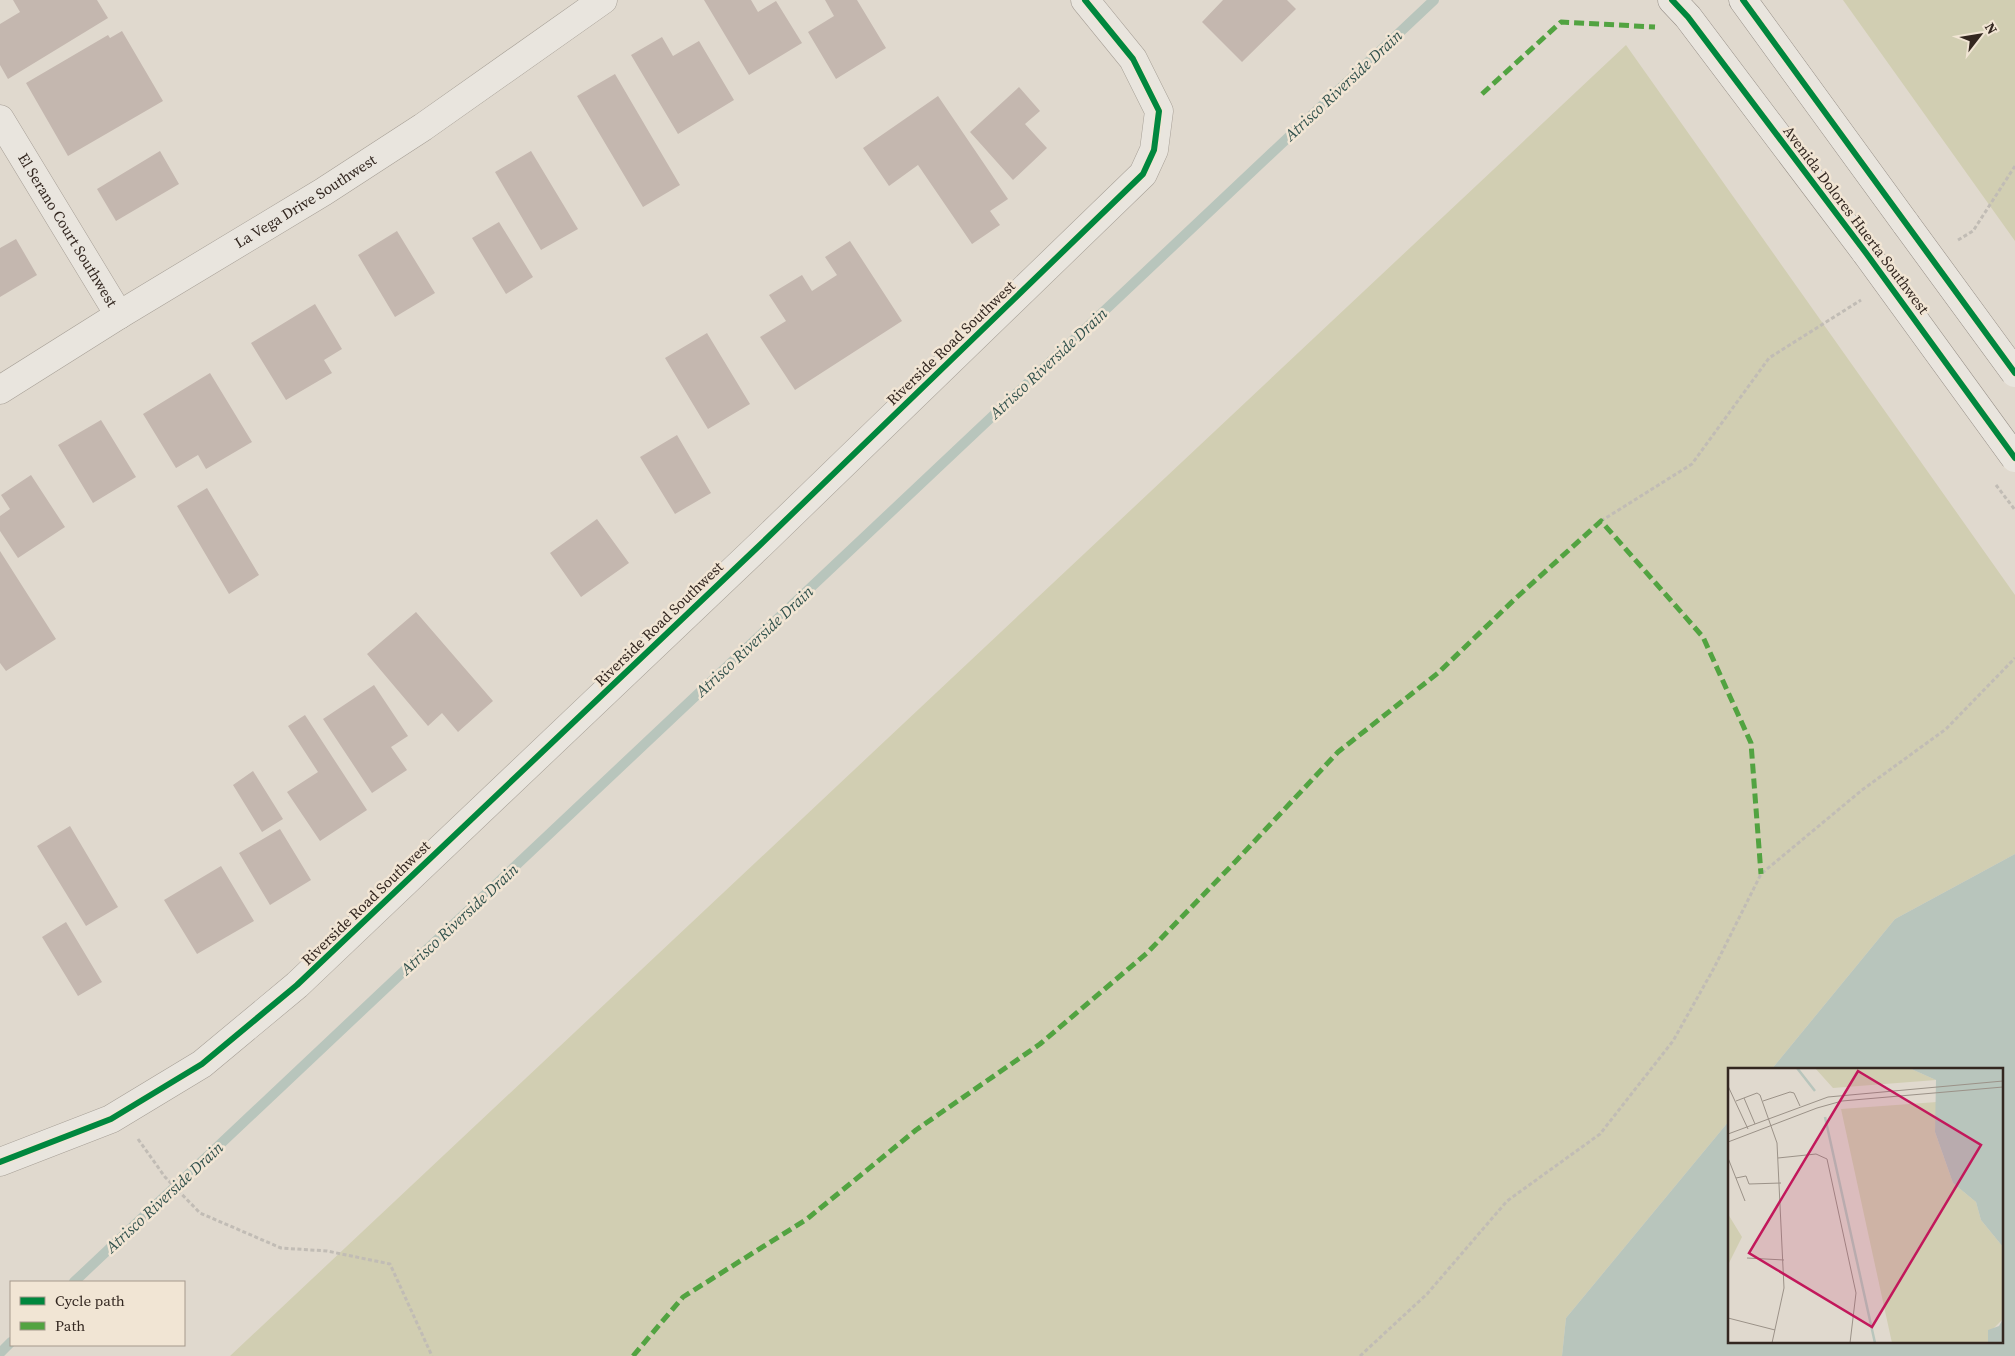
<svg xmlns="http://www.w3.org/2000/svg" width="2015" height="1356" font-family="'Source Serif 4',serif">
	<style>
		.green { fill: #d1ceb2 }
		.water { fill: #b8c5bc }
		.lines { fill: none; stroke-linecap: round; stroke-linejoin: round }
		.stream { stroke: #b8c5bc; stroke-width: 10 }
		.building { fill: #c4b7af }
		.street-casing { stroke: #a69f96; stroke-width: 29 }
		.secondary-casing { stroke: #958e86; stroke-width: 29 }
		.path { stroke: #c1bcb5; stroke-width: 3; stroke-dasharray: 4 2.5; stroke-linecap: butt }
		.street { stroke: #e9e5de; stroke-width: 28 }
		.secondary { stroke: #e9e5de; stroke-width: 28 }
		.secondary-bridge-casing { stroke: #958e86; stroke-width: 29; stroke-linecap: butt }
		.path-bridge { stroke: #c1bcb5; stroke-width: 3; stroke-dasharray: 4 2.5; stroke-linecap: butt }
		.secondary-bridge { stroke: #e9e5de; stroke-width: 28 }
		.quiet { stroke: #52a341; stroke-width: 5; stroke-dasharray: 10 5; stroke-linecap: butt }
		.cycleway-casing { stroke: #f1e5d4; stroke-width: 9 }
		.cycleway { stroke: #00873e; stroke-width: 6 }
		.labels { text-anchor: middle; stroke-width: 5; stroke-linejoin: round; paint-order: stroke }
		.street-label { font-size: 15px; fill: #332720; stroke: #f1e5d4 }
		.water-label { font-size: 16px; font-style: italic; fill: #31514c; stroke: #f1e5d4 }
		.inset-river { fill: none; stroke: #b8c5bc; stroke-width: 2.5 }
		.inset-road { fill: none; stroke: #9b9288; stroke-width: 1 }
		.view { fill: #c2185b; fill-opacity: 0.15; stroke: #c2185b; stroke-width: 2.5 }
		.inset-edge { fill: none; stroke: #332720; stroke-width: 2.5 }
	</style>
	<rect width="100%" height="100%" fill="#e0d9ce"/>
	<path class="green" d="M 1843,0 L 2015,0 L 2015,241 Z
		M 1626,45 L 2015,595 L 2015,854 L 1895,919 L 1771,1070 L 1729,1070 L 1729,1121 L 1566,1318 L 1562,1356 L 230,1356 Z"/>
	<path class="water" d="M 2015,854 L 2015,1356 L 1562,1356 L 1566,1318 L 1729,1121 L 1729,1342 L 2001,1342 L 2001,1070 L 1771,1070 L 1895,919 Z"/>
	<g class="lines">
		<path class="stream" d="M 74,1282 L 1434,0
			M 0,1353 L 11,1342"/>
	</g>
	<path class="building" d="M 13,0 L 97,0 L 108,18 L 8,79 L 0,65 L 0,24 L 20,12 Z
		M 704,0 L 751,0 L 758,12 L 776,1 L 802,43 L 749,75 Z
		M 825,0 L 857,0 L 886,48 L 836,79 L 808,32 L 834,16 Z
		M 1223,0 L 1287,0 L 1296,9 L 1242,62 L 1202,22 Z
		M 122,31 L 163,101 L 68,156 L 26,83 L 108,35 L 110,38 Z
		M 662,37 L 673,56 L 699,41 L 734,100 L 678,134 L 631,55 Z
		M 615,74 L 680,185 L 643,207 L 577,96 Z
		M 1019,87 L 1040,111 L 1025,124 L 1047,148 L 1013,180 L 970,132 Z
		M 938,96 L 1008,199 L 990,211 L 1000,225 L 972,244 L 918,165 L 889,186 L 863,148 Z
		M 160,151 L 179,184 L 116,221 L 97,189 Z
		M 531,151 L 578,229 L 541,250 L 495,172 Z
		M 499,222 L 533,277 L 506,294 L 472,238 Z
		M 397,231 L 435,293 L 395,317 L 358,255 Z
		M 16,239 L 37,275 L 0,297 L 0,248 Z
		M 850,241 L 902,321 L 795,390 L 760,337 L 786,321 L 769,295 L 802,275 L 812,291 L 837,275 L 825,257 Z
		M 315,304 L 342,349 L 324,360 L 332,373 L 286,400 L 251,343 Z
		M 707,333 L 750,404 L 708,429 L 665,358 Z
		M 210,373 L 252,442 L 206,469 L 198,455 L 176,468 L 143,414 Z
		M 101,420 L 136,477 L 93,503 L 58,445 Z
		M 677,435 L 711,493 L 675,514 L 640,457 Z
		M 31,475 L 65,527 L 18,558 L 0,531 L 0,516 L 10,509 L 1,495 Z
		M 207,488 L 259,575 L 229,594 L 177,506 Z
		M 597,519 L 629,563 L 581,597 L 550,553 Z
		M 0,551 L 56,639 L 6,671 L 0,663 Z
		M 416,612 L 493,701 L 458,732 L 442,713 L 428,726 L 367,654 Z
		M 374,685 L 408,736 L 391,747 L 407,770 L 372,793 L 323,719 Z
		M 305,715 L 367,810 L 320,841 L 287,792 L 318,772 L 288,726 Z
		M 253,771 L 283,819 L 262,832 L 233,785 Z
		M 70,826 L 118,907 L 86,926 L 37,846 Z
		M 280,829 L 311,880 L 270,905 L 239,853 Z
		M 221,866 L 254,921 L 197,954 L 164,900 Z
		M 66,922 L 102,982 L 78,996 L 42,937 Z"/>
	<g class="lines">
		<g class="street-casing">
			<g id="street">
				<path id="s1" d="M 0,119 L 119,315"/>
				<path id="s2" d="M 0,390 L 119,315 L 323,192 L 423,127 L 603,0"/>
				<path d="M 0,1162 L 111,1119 L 202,1064 L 297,985 L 761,544 L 1143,174 L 1154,150 L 1159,111 L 1133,59 L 1085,0"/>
			</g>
		</g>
		<g class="secondary-casing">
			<path id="secondary" d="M 1672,0 L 1688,17 L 1866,253
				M 1743,0 L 1906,224"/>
		</g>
		<path class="path" d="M 1958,240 L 1973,231 L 2015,166
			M 1601,521 L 1692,464 L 1769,358 L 1861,300
			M 138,1139 L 165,1177 L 200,1213 L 281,1248 L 327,1251 L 390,1264 L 432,1356
			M 1360,1356 L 1427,1294 L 1507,1201 L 1600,1134 L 1673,1041 L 1714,968 L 1761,874 L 1862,790 L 1946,729 L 2015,658"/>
		<use href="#street" class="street"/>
		<use href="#secondary" class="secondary"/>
		<g class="secondary-bridge-casing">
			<path id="secondary-bridge" d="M 1906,224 L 2015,373
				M 1866,253 L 2015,458"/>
		</g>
		<path class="path-bridge" d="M 1996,485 L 2015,510"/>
		<use href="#secondary-bridge" class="secondary-bridge"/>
		<path class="quiet" d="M 1482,94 L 1561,22 L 1655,27
			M 633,1356 L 683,1297 L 807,1219 L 916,1130 L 1040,1044 L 1147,953 L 1236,861 L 1338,752 L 1438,673 L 1516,598 L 1601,521 L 1703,637 L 1751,743 L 1761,874"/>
		<g class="cycleway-casing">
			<path id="cycleway" d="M 1672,0 L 1688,17 L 1866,253 L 2015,458
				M 1743,0 L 2015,373
				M 0,1162 L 111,1119 L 202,1064 L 297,985 L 761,544 L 1143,174 L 1154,150 L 1159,111 L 1133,59 L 1085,0"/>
		</g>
		<use href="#cycleway" class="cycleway"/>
	</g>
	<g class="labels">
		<g class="street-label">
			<text dy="5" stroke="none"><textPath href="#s2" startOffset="359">La Vega Drive Southwest</textPath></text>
			<text transform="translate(1856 220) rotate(53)" y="5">Avenida Dolores Huerta Southwest</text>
			<text dy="5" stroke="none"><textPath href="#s1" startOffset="130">El Serano Court Southwest</textPath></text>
			<text transform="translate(951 343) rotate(-44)" y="5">Riverside Road Southwest</text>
			<text transform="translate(659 624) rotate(-44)" y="5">Riverside Road Southwest</text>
			<text transform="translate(366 903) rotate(-44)" y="5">Riverside Road Southwest</text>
		</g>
		<g class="water-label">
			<text transform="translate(1343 85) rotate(-43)" y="6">Atrisco Riverside Drain</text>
			<text transform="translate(1048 363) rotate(-43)" y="6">Atrisco Riverside Drain</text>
			<text transform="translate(754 641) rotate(-43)" y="6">Atrisco Riverside Drain</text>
			<text transform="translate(459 919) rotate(-43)" y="6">Atrisco Riverside Drain</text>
			<text transform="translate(164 1197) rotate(-43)" y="6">Atrisco Riverside Drain</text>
		</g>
	</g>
	<g transform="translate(1728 1068)">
		<rect width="275" height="275" fill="#e0d9ce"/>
		<path d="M 87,0 L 181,0 L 208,12 L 105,20 ZM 209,34 L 207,64 L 225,115 L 248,134 L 253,152 L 275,179 L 275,251 L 260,266 L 260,275 L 164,275 L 113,41 ZM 0,146 L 14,169 L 0,197 Z" fill="#d1ceb2"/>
		<path d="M 181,0 L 275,0 L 275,179 L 253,152 L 248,134 L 225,115 L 207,64 L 208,12 ZM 275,251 L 275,275 L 260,275 L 260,262 L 271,258 Z" fill="#b8c5bc"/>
		<path class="inset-river" d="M 69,0 L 87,23M 97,49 L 147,275"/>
		<path class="inset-road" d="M 0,18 L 20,61M 16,30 L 27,56M 8,33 L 29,25 L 32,27 L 49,75 L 56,220 L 44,275M 35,33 L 62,24 L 66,25 L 72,38M 0,66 L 100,29 L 275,13M 0,74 L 89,40 L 114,33 L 275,19M 0,90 L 17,133M 50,90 L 88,86 L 99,91 L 128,225 L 122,275M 8,110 L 18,108 L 21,116 L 53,115M 19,190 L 56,192M 0,250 L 47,262"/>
		<path class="view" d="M 130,3 L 253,77 L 144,259 L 21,185 Z"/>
		<rect width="275" height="275" class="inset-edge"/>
	</g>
	<rect x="10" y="1281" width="175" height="65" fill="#f1e5d4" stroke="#a5998c"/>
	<rect x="20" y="1297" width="25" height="8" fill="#00873e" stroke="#a5998c"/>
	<text x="55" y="1306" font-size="15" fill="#332720">Cycle path</text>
	<rect x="20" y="1322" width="25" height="8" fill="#52a341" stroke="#a5998c"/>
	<text x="55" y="1331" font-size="15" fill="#332720">Path</text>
	<g transform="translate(1980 35) rotate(59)" stroke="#f1e5d4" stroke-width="4" paint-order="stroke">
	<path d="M0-4L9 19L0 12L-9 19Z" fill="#332720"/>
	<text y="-8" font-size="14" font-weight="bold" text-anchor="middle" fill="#332720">N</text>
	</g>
</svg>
